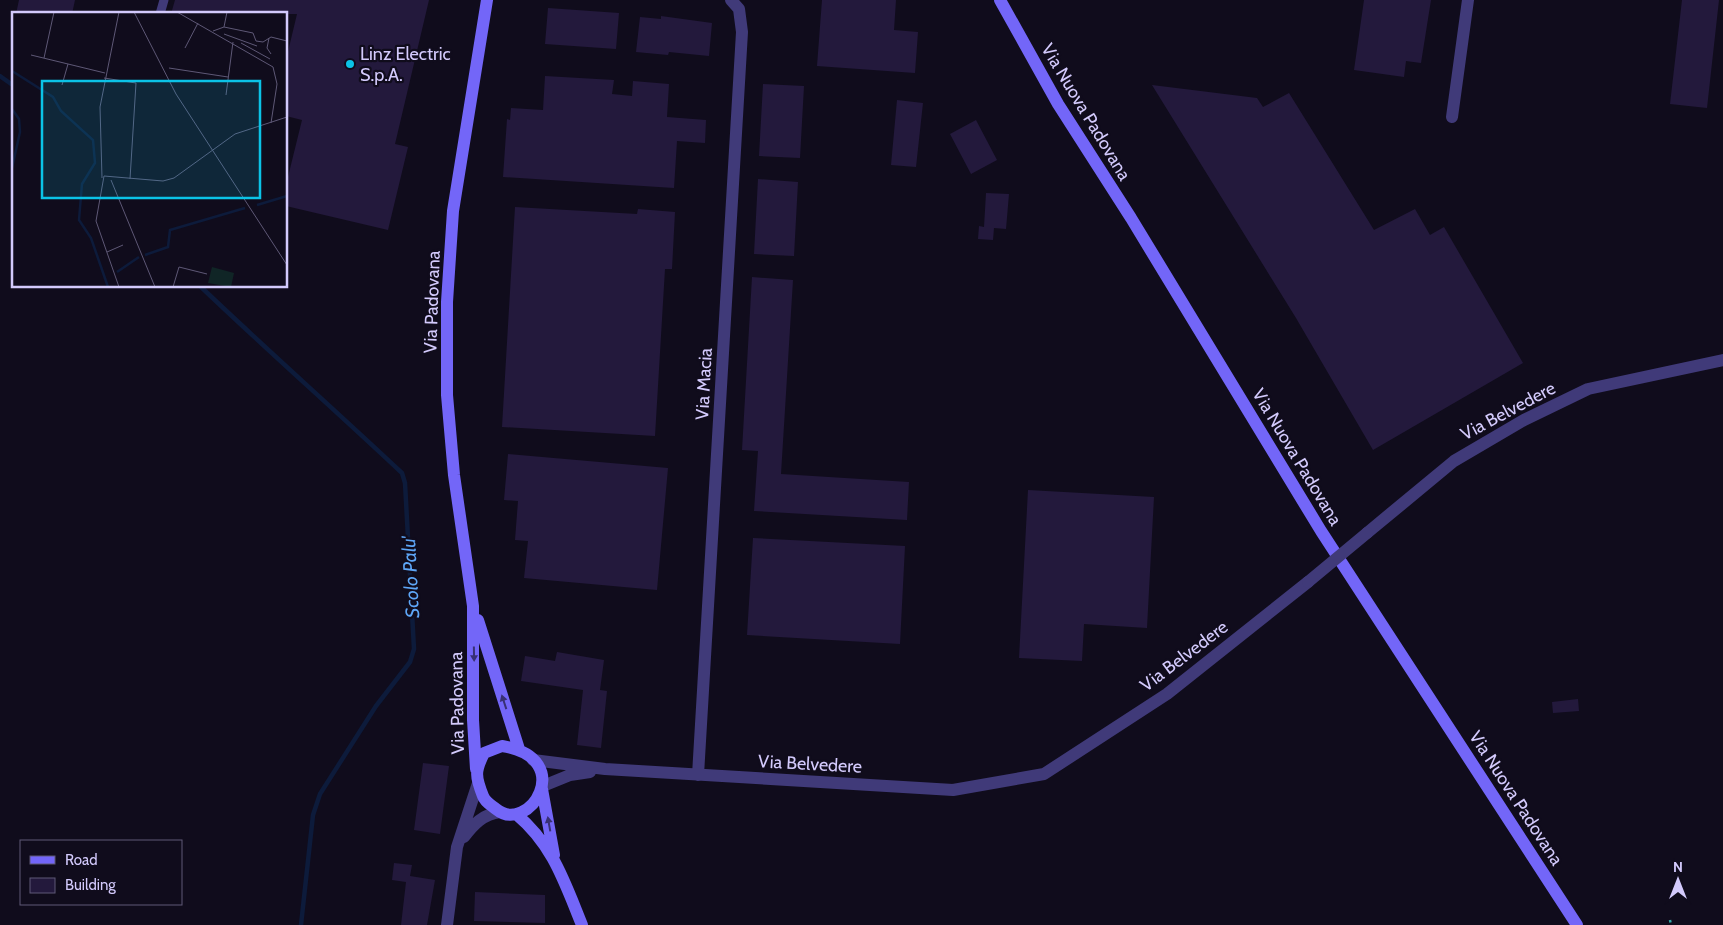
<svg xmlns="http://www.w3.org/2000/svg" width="1723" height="925" font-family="Cabin,sans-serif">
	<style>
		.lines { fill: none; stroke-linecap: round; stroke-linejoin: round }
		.stream { stroke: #0d1b3b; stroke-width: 4.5 }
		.building { fill: #23193c }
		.path { stroke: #33a8a8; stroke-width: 2.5; stroke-dasharray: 2.5 4; stroke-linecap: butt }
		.lane { stroke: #403a79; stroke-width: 9 }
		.street { stroke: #403a79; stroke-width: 12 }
		.secondary { stroke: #7366f8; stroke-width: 12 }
		.street-bridge { stroke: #403a79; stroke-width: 12 }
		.oneway { fill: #383074 }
		.poi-dot { fill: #0bc3e7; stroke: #100c1c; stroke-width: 2 }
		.labels { text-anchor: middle; stroke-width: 4.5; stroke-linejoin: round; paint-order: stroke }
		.poi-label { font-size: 18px; fill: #d3cafc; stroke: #100c1c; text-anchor: start }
		.street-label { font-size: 18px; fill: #d3cafc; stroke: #100c1c }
		.water-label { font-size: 19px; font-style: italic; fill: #5ea6f7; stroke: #100c1c }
		.inset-river { fill: none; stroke: #0d1b3b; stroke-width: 2.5 }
		.inset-road { fill: none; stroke: #5e5876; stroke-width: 1 }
		.view { fill: #0bc3e7; fill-opacity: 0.15; stroke: #0bc3e7; stroke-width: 2.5 }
		.inset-edge { fill: none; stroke: #d3cafc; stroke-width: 2.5 }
	</style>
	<rect width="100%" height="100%" fill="#100c1c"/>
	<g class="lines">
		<path class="stream" d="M 0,76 L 14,86
			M 200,286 C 267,350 335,410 402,473 L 405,483 L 414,649 L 410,662 L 376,706 L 320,794 L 313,815 L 301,925"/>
	</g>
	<path class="building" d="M 19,0 L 75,0 L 72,14 L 16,14 Z
		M 175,0 L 429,0 L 395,144 L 408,147 L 388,230 L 286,206 L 286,185 L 302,120 L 286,116 L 286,60 L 297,14 L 171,14 Z
		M 822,0 L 896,0 L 894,30 L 918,32 L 915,73 L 817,66 Z
		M 1364,0 L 1431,0 L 1421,63 L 1406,61 L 1404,77 L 1354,70 Z
		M 1682,0 L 1719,0 L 1707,108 L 1670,104 Z
		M 548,8 L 619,13 L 616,49 L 545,44 Z
		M 661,16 L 712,23 L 709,56 L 669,52 L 668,55 L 636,52 L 640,17 L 661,19 Z
		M 545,76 L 614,80 L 612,94 L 632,96 L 633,81 L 669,84 L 667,117 L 706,120 L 705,143 L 677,141 L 674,188 L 503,177 L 507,119 L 510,120 L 511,108 L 543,110 Z
		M 763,84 L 804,86 L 800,158 L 759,156 Z
		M 1152,85 L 1257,98 L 1263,107 L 1289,93 L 1374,230 L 1415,209 L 1430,235 L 1444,227 L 1523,363 L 1373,450 L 1296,318 Z
		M 897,100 L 923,103 L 916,167 L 891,165 Z
		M 976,120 L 997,160 L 971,174 L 950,134 Z
		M 758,179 L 798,182 L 794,256 L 754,254 Z
		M 986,193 L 1009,194 L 1006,229 L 994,228 L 993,240 L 978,239 L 979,226 L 984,227 Z
		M 515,207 L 637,214 L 638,209 L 675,212 L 672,269 L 665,269 L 655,436 L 502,427 Z
		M 752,277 L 793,280 L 781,474 L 909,482 L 907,520 L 754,511 L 758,451 L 742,450 Z
		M 508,454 L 668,468 L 657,590 L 524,578 L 528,541 L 515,540 L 518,501 L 504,500 Z
		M 1028,490 L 1154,497 L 1147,628 L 1084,624 L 1082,661 L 1019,658 Z
		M 753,538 L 905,546 L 900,644 L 747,635 Z
		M 557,652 L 604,660 L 600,690 L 607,691 L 601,748 L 577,745 L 583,690 L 521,681 L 525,656 L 555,661 Z
		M 1578,699 L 1579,711 L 1553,713 L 1552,702 Z
		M 423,763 L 449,766 L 440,834 L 414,830 Z
		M 394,863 L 412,865 L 410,876 L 435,880 L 427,925 L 401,925 L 406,882 L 392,880 Z
		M 475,892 L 545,895 L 545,923 L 474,921 Z"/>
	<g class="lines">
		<path class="path" d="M 1670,920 L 1671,925"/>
		<path class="lane" d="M 160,14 L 164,0"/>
		<path class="street" d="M 1452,117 L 1468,0
			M 1367,533 L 1454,461 L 1524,420 L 1588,389 L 1723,360
			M 533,760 L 605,769 L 953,790 L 1044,774 L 1167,694 L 1308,582
			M 698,775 L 742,32 L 739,9 L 731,0
			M 543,786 L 570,775 L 590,772
			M 464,837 C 473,825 483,814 500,812
			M 447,925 L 457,847 L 478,783"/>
		<path class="secondary" d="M 1000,0 L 1058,104 L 1131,218 L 1321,531 L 1577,925
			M 478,620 L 519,749
			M 502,746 C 578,758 529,836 496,809 C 491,805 485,802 483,796 C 475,776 475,771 484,753 Z
			M 476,769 L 473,720 L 473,606 L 454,475 L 447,395 L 447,302 L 453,211 L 487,0
			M 542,789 L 554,855
			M 516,814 C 553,845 564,881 582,925"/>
		<path class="street-bridge" d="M 1308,582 L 1367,533"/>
	</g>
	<defs><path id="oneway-solid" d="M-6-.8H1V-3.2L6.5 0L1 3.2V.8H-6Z" transform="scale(1.25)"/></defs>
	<g class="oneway">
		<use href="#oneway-solid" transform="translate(474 654) rotate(89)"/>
		<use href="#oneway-solid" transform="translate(504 702) rotate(-108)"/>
		<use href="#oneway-solid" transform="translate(549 824) rotate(-100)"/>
	</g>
	<circle class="poi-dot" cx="350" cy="64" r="5"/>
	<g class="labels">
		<g class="poi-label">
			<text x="360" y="60">Linz Electric<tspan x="360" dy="21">S.p.A.</tspan></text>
		</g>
		<g class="street-label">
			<text transform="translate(1086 112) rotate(59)" y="6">Via Nuova Padovana</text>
			<text transform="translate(432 302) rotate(-88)" y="6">Via Padovana</text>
			<text transform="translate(704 384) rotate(-87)" y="6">Via Macia</text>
			<text transform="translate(1508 411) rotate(-28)" y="6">Via Belvedere</text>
			<text transform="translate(1297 457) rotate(59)" y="6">Via Nuova Padovana</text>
			<text transform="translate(1184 656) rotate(-37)" y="6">Via Belvedere</text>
			<text transform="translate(457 703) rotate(-91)" y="6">Via Padovana</text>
			<text transform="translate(810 764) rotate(3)" y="6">Via Belvedere</text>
			<text transform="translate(1516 798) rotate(57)" y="6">Via Nuova Padovana</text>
		</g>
		<g class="water-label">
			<text transform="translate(410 577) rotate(-93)" y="7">Scolo Palu'</text>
		</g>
	</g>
	<g transform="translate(12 12)">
		<rect width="275" height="275" fill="#100c1c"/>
		<path d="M 200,255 L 222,261 L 219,275 L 196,271 Z" fill="#102526"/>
		<path class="inset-river" d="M 0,59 L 41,85 L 49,99 L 81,128 L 83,151 L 70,172 L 67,208 L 79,226 L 96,275M 0,97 L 7,107 L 8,120 L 0,156M 245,193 L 275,184M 133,243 L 156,235 L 158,218 L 233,196M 105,260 L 127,245"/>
		<path class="inset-road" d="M 122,0 L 164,82 L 275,253M 165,0 L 261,55 L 265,72 L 259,111M 212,15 L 215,0M 201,19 L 212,15 L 241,21 L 244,29 L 251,30 L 259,25 L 275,29M 212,22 L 245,34M 257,26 L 255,36 L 259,42M 229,31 L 258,47M 173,36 L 186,11M 19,43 L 93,61M 32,46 L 42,0M 157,56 L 216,65M 92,66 L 124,71 L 118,167M 50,73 L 56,52M 214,83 L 221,30M 90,166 L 88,95 L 107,0M 99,168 L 143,275M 95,240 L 111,233M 107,275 L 84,209 L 92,164 L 151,169 L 162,166 L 223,122 L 275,105M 161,275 L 167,255 L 195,262"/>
		<path class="view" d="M 30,69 L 248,69 L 248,186 L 30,186 Z"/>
		<rect width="275" height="275" class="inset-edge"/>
	</g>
	<rect x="20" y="840" width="162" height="65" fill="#100c1c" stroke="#5e5876"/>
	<rect x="30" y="856" width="25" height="8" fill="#7366f8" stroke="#5e5876"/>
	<text x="65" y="865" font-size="15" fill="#d3cafc">Road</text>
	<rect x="30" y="878" width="25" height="15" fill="#23193c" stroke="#5e5876"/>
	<text x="65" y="890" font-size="15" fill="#d3cafc">Building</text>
	<g transform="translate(1678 880)" stroke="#100c1c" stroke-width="4" paint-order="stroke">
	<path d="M0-4L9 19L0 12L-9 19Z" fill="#d3cafc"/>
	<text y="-8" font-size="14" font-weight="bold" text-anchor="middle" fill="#d3cafc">N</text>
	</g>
</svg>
